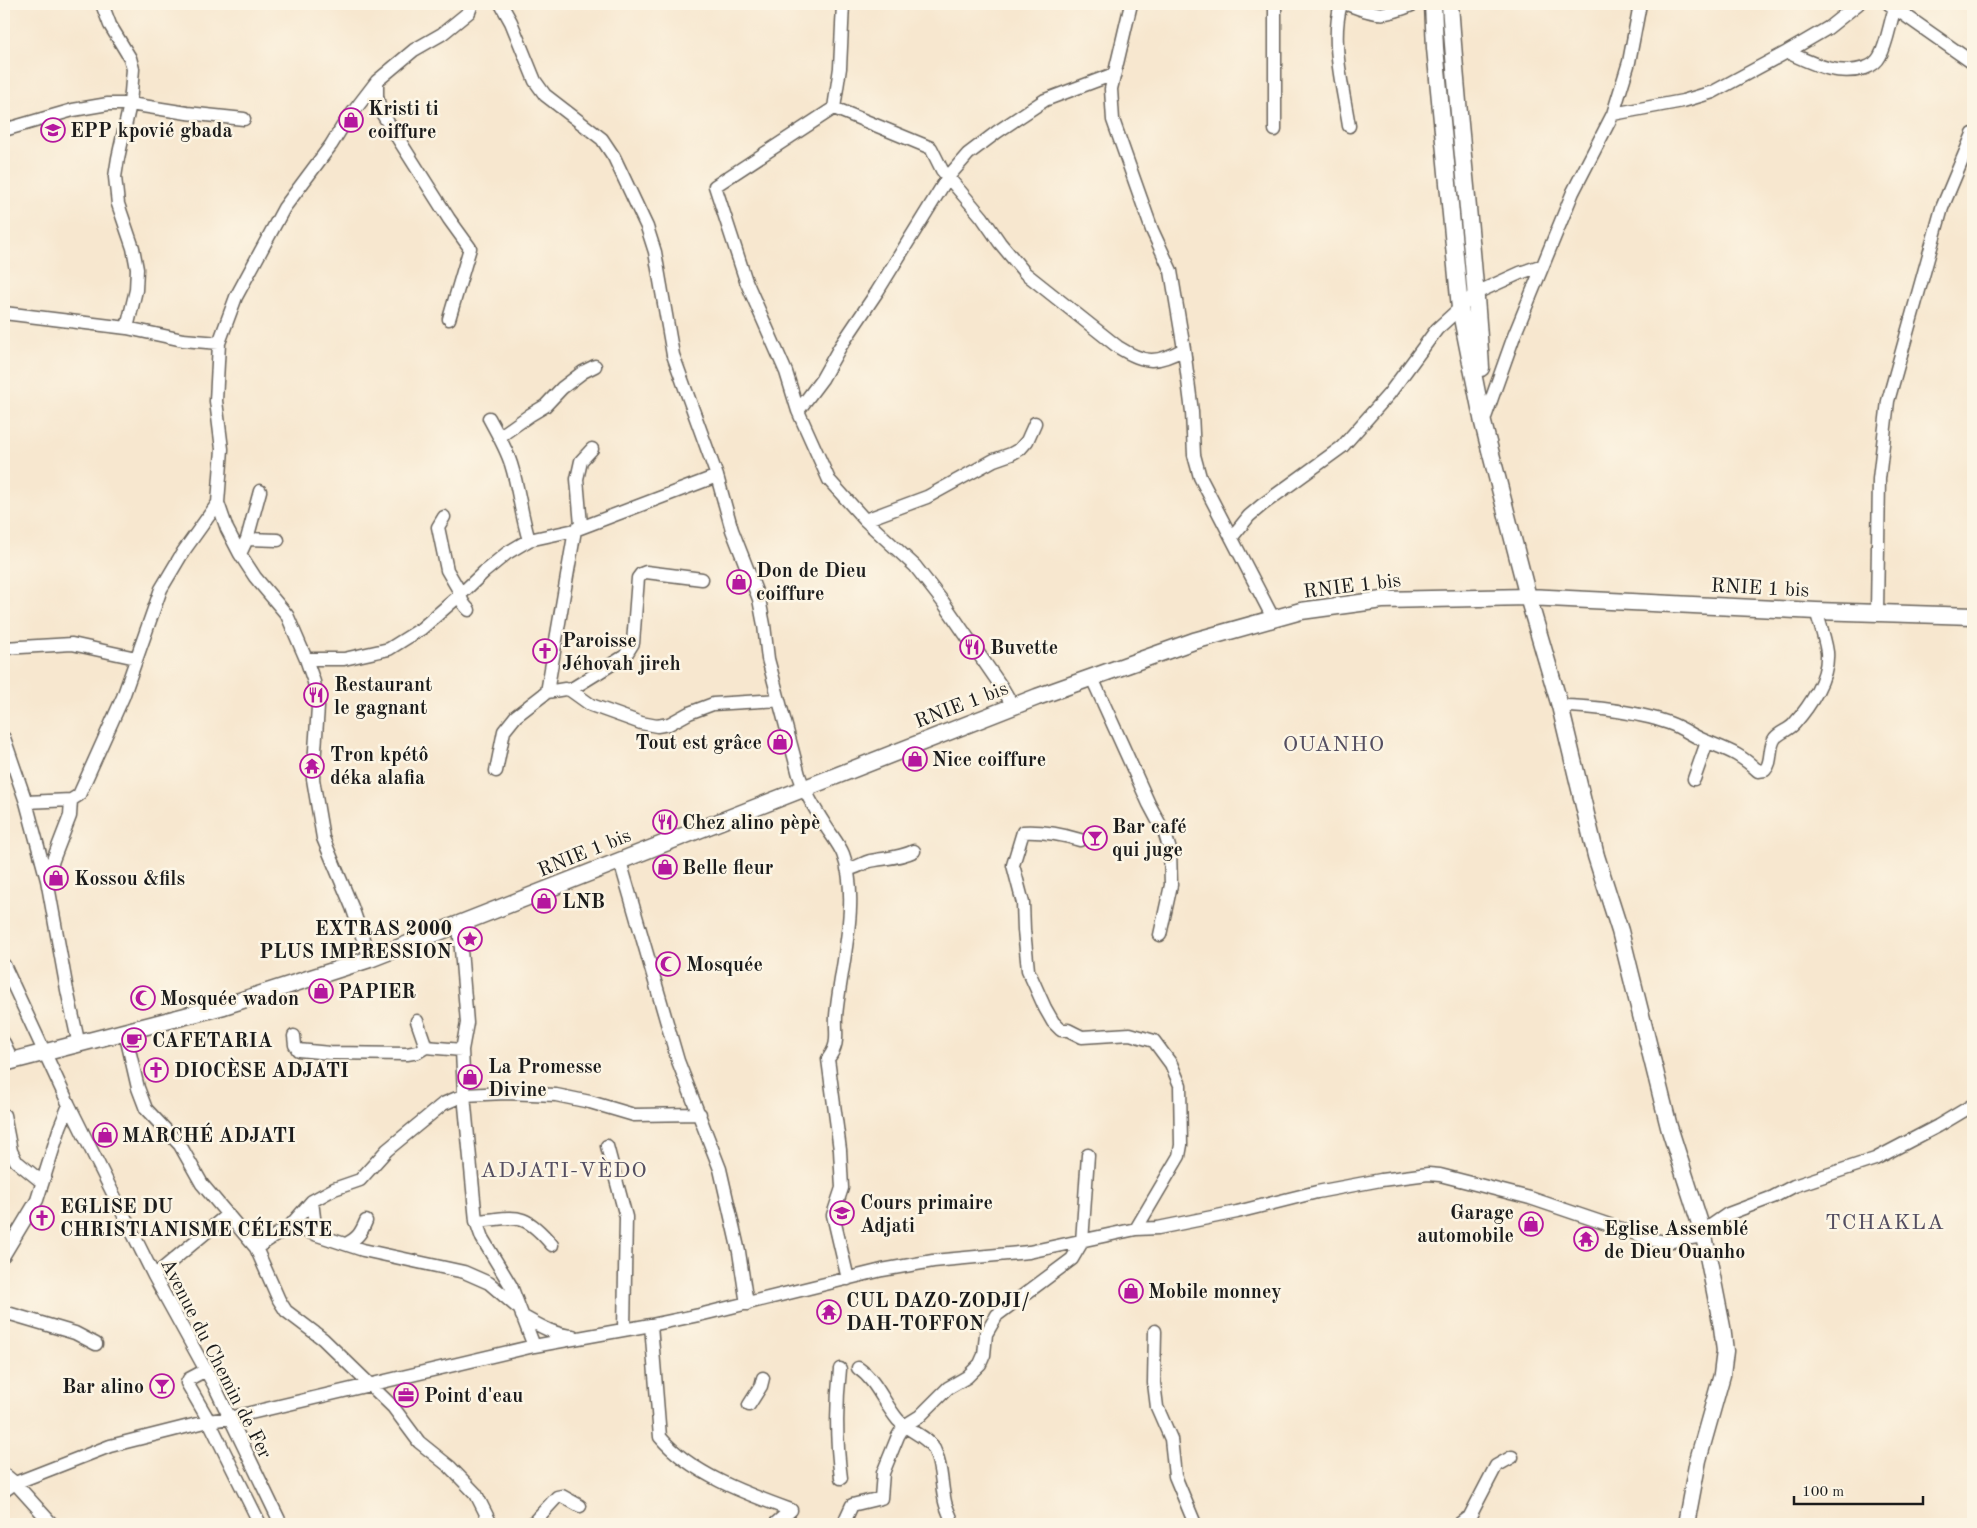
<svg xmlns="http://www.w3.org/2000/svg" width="1977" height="1528" font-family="'Old Standard TT',serif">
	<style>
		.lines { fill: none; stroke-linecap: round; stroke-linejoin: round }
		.minor-casing { stroke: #69635b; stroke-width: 15 }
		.major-casing { stroke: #69635b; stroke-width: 19 }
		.minor { stroke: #fff; stroke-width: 12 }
		.major { stroke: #fff; stroke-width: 16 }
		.labels { text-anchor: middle; stroke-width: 5; stroke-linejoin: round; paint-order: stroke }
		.poi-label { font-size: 20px; font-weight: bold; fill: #1c1c1c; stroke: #fcf5e5; text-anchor: start }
		.street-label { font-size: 20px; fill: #1c1c1c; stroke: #fcf5e5 }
		.quarter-label { font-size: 22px; letter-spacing: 1px; fill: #544e61; stroke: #fcf5e5 }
	</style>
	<rect width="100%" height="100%" fill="#fcf5e5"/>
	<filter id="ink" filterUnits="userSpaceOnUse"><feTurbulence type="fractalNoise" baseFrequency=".02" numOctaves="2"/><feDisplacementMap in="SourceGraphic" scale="10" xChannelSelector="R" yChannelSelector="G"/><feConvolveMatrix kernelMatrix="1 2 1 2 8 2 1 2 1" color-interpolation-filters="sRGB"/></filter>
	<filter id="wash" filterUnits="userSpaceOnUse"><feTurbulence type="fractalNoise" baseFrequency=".0096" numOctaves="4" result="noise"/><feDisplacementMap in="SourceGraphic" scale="20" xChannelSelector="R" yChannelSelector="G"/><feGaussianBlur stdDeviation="1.12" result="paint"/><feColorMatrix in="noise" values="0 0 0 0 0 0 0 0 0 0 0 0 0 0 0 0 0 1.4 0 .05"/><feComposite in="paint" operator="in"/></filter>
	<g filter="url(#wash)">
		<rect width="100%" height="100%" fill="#f7e7cf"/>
	</g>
	<g filter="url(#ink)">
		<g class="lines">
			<g class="minor-casing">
				<path id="minor" d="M 102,4 L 110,25 L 130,58 L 133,69 L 130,104 L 118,158 L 115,177 L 118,204 L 133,248 L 137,269 L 136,290 L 127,328
					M 501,4 L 511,22 L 535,81 L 545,95 L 602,139 L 614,157 L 647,227 L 655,252 L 673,355 L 717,476 L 732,530 L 759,599 L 764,625 L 768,659 L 799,775 C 805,793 815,809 825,825 C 831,835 839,844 843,854 C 861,900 840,969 836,1016 C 835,1035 840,1043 828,1059 L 840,1150 L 842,1188 L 833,1215 L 848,1279
					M 843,4 L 840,68 L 834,108 L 715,186 L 746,281 L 786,372 L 798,411 L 829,480 L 865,520 L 915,566 L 943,602 L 1003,689 L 1013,706
					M 1131,4 L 1111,89 L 1113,120 L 1152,230 L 1171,271 L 1184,349 L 1192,412 L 1194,455 L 1200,477 L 1273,618
					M 1275,4 L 1275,130
					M 1341,4 C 1330,41 1343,88 1349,126
					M 1347,4 C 1377,16 1384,17 1414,4
					M 1858,4 L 1828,28 L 1787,52 C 1812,63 1837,77 1865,68 C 1871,66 1877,62 1880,56 C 1887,44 1890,22 1895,8
					M 1889,4 L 1973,63
					M 377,81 L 377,96 L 380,110 L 449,219 L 470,248 L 449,319
					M 834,108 L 931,148 L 942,170 L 982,217 L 1000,243 L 1025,273 L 1118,347 C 1145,364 1157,364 1184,349
					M 1613,114 L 1683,101 L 1713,92 L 1787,52
					M 4,130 L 73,110 L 108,104 L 130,104 L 187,113 L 244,119
					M 4,313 L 127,328 L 183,340 L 219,343
					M 798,411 L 822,379 L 840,347 L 877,292 L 948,177 L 968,154 L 997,132 L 1045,100 L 1114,74
					M 489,418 C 497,433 506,448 511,464 C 519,489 521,515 529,540
					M 1483,423 L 1514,336 L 1573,192 L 1613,114 L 1629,62 L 1640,4
					M 499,437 L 530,415 L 545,406 L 562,388 L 583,372 L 595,366
					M 444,517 L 438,527 L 447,570 L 461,594 C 460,601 465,606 469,610
					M 865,520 L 927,497 L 994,460 L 1011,454 L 1020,449 L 1027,441 L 1035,423
					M 1232,537 L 1249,516 L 1262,505 L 1342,447 L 1389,394 L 1437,329 L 1460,308 L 1476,293 L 1520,273 L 1543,265
					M 247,539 L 278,540
					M 240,554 L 247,539 L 260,491
					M 1877,612 L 1879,479 L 1888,401 L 1942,208 L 1973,134
					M 4,648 L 72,644 L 136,658
					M 306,659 L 344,659 L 389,649 L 421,629 L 461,594 L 484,572 L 507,553 L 529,540 L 575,530 L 717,476
					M 1092,678 L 1149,804 L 1165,834 L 1170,850 L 1171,885 L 1160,935
					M 570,690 L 625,656 L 633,643 L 638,578 L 641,574 L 646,572 L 702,579
					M 547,692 L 575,530 L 581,525 L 577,479 L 581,461 L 592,449
					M 1560,706 C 1591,706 1645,713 1674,725 C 1686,730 1696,738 1708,742 C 1730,751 1740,754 1758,771 L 1765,770 C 1773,762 1768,747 1775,738 C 1780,732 1789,730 1794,724 C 1810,706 1829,678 1827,652 C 1825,638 1820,624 1816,611
					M 4,738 L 26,802 L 47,880 L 67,990 L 79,1045
					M 496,771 L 504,731 L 516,716 L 547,692 L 565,689 L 570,690 L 591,705 L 641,723 L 657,726 L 669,724 L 689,713 L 713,704 L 779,700
					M 1694,779 L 1707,742
					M 26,802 L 71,800 L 79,795 L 123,697 L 161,589 L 183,552 L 218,503
					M 1080,840 C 1060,834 1044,831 1023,832 L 1013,865 L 1023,903 L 1024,930 L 1028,970 L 1045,1008 L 1053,1022 L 1061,1030 L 1068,1030 L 1082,1037 L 1130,1034 L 1154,1041 L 1171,1064 L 1180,1085 L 1181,1145 L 1179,1156 L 1136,1229
					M 620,861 L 678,1061 L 720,1169 L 739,1252 L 747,1304
					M 847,869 C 856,869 862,863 870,861 C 885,858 900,858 914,851
					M 47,880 L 53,860 L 70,816 L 71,800
					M 459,925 L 467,1023 L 462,1050 L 464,1095 L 476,1221 L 482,1238 L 511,1286 L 534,1346
					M 370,959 L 352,907 L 323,838 L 313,779 L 318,707 L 314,682 L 306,659 L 287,615 L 255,577 L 240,554 L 227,529 L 218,503 L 222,449 L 216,401 L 219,343 L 236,297 L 284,208 L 331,145 L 344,124 L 377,81 L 414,50 L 442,34 L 469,12 L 472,4
					M 4,965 L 69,1105 L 154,1276 L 214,1385 L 281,1524
					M 417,1021 L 426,1047
					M 125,1032 L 138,1088 L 146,1109 L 180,1145 L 202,1184 L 256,1248 L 279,1300 L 286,1311 L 323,1339 L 393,1407 L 419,1442 L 450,1467 L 476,1494 L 491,1524
					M 294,1036 L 295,1045 L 298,1050 L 330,1053 L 407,1054 L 418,1052 L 426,1047 L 462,1050
					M 4,1043 L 12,1060
					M 4,1115 L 11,1151 L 16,1161 L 42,1182
					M 607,1146 L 626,1217 L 624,1330
					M 312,1201 L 316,1234
					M 476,1221 C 516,1218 523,1210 552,1245
					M 290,1226 L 363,1250 L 464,1272 L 489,1283 L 517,1307
					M 346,1244 C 358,1238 361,1233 366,1221
					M 256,1248 L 290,1226 L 312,1201 L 334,1189 L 360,1180 L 387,1150 L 443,1104 L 464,1095 L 506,1093 L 556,1095 L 590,1102 L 634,1115 L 700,1114
					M 4,1255 L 37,1200 L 60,1127 L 69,1105
					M 154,1276 L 228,1214
					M 4,1312 L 75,1333 L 96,1344
					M 522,1316 C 538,1325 554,1335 573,1336
					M 651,1325 L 660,1437 C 691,1474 747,1494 791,1510
					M 1155,1331 L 1154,1383 L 1157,1407 L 1171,1439 L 1175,1476 L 1195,1524
					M 858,1368 C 877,1381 884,1404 898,1420 C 908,1431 926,1435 934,1449 C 942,1465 941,1485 945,1502 C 947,1510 951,1517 953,1524
					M 840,1369 C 836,1405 836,1442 841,1478
					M 206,1370 L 189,1379 L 187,1383 L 209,1421 L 260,1524
					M 749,1405 L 761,1386 L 763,1378
					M 4,1474 L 15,1483 L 52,1524
					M 4,1491 L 15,1483 L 110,1446 L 209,1421 L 229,1418 L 534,1346 L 651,1325 L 699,1315 L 882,1270 L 933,1261 L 1029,1252 L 1136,1229 L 1158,1228 L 1237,1212 L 1317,1192 L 1381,1180 L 1428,1174 L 1440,1175 L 1530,1198 L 1654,1240 L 1665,1242 L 1704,1236 L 1712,1225 L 1728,1214 L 1773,1197 L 1794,1186 L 1875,1159 L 1938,1126 L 1973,1105
					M 846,1518 L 852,1505 L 881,1498 L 883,1473 L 898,1436 L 904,1426 L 920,1416 L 948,1388 L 967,1377 L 980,1364 L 984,1355 L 986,1334 L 997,1315 L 1072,1259 L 1082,1242 L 1088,1155
					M 532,1524 L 557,1497 L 562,1496 L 580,1506
					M 775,1524 L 791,1510
					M 1459,1524 L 1470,1516 L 1496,1466 L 1512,1457"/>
			</g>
			<g class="major-casing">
				<path id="major" d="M 1433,4 L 1435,48 L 1460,308 L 1483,423 L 1528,597 L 1560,706 L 1596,856 L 1620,931 L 1669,1127 L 1704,1236 L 1722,1327 L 1725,1351 L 1722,1375 L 1698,1460 L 1686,1524
					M 1450,4 C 1458,125 1474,246 1481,368
					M 4,1063 L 224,1006 L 370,959 L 1037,697 L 1194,641 L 1301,611 L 1382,600 L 1528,597 L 1816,611 L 1973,616"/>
			</g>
			<use href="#minor" class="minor"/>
			<use href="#major" class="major"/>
		</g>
	</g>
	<defs>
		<g id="shop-ring" transform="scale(1.25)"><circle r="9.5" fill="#fcf5e5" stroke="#b5179e" stroke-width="1.5"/><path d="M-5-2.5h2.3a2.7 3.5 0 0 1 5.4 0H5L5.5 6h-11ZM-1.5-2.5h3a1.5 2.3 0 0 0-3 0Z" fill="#b5179e"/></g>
		<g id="school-ring" transform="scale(1.25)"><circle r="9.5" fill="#fcf5e5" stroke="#b5179e" stroke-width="1.5"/><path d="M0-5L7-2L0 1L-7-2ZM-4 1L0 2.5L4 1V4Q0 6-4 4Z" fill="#b5179e"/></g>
		<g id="restaurant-ring" transform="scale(1.25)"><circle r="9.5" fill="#fcf5e5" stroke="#b5179e" stroke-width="1.5"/><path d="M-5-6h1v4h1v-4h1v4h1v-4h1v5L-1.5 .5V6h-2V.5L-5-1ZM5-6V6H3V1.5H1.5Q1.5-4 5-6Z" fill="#b5179e"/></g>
		<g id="church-ring" transform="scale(1.25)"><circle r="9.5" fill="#fcf5e5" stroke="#b5179e" stroke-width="1.5"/><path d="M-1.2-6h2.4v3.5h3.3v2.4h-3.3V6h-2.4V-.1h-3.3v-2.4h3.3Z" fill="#b5179e"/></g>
		<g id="temple-ring" transform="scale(1.25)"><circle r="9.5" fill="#fcf5e5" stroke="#b5179e" stroke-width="1.5"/><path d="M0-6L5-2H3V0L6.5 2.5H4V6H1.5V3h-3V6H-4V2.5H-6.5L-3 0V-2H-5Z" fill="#b5179e"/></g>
		<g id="bar-ring" transform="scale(1.25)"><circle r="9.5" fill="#fcf5e5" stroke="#b5179e" stroke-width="1.5"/><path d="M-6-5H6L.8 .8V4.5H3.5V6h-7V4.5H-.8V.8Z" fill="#b5179e"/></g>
		<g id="sight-ring" transform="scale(1.25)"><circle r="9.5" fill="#fcf5e5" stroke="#b5179e" stroke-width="1.5"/><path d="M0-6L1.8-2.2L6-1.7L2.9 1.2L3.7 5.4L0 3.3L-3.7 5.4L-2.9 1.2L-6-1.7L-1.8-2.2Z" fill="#b5179e"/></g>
		<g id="mosque-ring" transform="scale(1.25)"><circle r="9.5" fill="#fcf5e5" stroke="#b5179e" stroke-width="1.5"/><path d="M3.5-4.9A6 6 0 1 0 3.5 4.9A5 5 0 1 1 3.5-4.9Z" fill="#b5179e"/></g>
		<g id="cafe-ring" transform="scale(1.25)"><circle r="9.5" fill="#fcf5e5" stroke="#b5179e" stroke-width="1.5"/><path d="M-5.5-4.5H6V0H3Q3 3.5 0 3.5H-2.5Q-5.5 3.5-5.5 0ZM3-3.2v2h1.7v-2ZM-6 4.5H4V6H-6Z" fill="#b5179e"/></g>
		<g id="office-ring" transform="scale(1.25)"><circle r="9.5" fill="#fcf5e5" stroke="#b5179e" stroke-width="1.5"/><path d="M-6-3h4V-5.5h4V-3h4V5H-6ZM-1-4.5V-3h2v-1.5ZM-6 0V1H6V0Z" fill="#b5179e"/></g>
	</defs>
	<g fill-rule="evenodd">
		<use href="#shop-ring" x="351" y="120"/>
		<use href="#school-ring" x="53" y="130"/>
		<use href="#shop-ring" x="739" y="582"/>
		<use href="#restaurant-ring" x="972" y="647"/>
		<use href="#church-ring" x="545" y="651"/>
		<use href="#restaurant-ring" x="316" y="695"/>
		<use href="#shop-ring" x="780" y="742"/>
		<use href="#shop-ring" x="915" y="759"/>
		<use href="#temple-ring" x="312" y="766"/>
		<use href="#restaurant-ring" x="665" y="822"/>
		<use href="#bar-ring" x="1095" y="838"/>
		<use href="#shop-ring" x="665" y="867"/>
		<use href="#shop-ring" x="56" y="878"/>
		<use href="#shop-ring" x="544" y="901"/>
		<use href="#sight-ring" x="470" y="939"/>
		<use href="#mosque-ring" x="668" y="964"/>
		<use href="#shop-ring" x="321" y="991"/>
		<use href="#mosque-ring" x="143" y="998"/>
		<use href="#cafe-ring" x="134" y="1040"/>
		<use href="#church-ring" x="156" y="1070"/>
		<use href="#shop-ring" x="470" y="1077"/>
		<use href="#shop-ring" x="105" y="1135"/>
		<use href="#school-ring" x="842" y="1213"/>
		<use href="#church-ring" x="42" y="1218"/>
		<use href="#shop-ring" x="1531" y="1224"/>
		<use href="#temple-ring" x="1586" y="1239"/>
		<use href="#shop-ring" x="1131" y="1291"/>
		<use href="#temple-ring" x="829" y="1312"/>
		<use href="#bar-ring" x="162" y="1386"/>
		<use href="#office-ring" x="406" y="1395"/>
	</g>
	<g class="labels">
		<g class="poi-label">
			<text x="368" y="115">Kristi ti<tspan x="368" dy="23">coiffure</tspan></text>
			<text x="70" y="137">EPP kpovié gbada</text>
			<text x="756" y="577">Don de Dieu<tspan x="756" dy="23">coiffure</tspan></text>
			<text x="562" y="647">Paroisse<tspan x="562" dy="23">Jéhovah jireh</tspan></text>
			<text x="990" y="654">Buvette</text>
			<text x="334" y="691">Restaurant<tspan x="334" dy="23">le gagnant</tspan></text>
			<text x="762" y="749" text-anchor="end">Tout est grâce</text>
			<text x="330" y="761">Tron kpétô<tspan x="330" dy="23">déka alafia</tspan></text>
			<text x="932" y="766">Nice coiffure</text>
			<text x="682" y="829">Chez alino pèpè</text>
			<text x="1112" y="833">Bar café<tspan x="1112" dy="23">qui juge</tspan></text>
			<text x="682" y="874">Belle fleur</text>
			<text x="74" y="885">Kossou &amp;fils</text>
			<text x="562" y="908">LNB</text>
			<text x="452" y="935" text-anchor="end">EXTRAS 2000<tspan x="452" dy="23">PLUS IMPRESSION</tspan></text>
			<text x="686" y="971">Mosquée</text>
			<text x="338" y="998">PAPIER</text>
			<text x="160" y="1005">Mosquée wadon</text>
			<text x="152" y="1047">CAFETARIA</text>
			<text x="488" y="1073">La Promesse<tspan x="488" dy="23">Divine</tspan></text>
			<text x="174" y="1077">DIOCÈSE ADJATI</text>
			<text x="122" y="1142">MARCHÉ ADJATI</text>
			<text x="860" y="1209">Cours primaire<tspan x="860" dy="23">Adjati</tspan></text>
			<text x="60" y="1213">EGLISE DU<tspan x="60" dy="23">CHRISTIANISME CÉLESTE</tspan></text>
			<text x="1514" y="1219" text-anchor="end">Garage<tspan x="1514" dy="23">automobile</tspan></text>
			<text x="1604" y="1235">Eglise Assemblé<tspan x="1604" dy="23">de Dieu Ouanho</tspan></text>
			<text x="1148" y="1298">Mobile monney</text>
			<text x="846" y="1307">CUL DAZO-ZODJI/<tspan x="846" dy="23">DAH-TOFFON</tspan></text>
			<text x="144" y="1393" text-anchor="end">Bar alino</text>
			<text x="424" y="1402">Point d'eau</text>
		</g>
		<g class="street-label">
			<text transform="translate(1352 585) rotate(-7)" y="7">RNIE 1 bis</text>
			<text transform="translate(1760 587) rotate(3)" y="7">RNIE 1 bis</text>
			<text transform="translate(961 704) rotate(-21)" y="7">RNIE 1 bis</text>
			<text transform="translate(584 852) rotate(-22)" y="7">RNIE 1 bis</text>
			<text transform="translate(217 1358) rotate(63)" y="7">Avenue du Chemin de Fer</text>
		</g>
		<g class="quarter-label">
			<text x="1334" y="751">OUANHO</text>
			<text x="564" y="1177">ADJATI-VÈDO</text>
			<text x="1885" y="1229">TCHAKLA</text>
		</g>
	</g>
	<rect width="1977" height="1528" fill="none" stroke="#fcf5e5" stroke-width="20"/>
	<path d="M1794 1496v8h129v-8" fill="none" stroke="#1c1c1c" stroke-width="2.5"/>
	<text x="1802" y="1496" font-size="15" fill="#1c1c1c" stroke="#fcf5e5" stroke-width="4" paint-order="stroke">100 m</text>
</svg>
